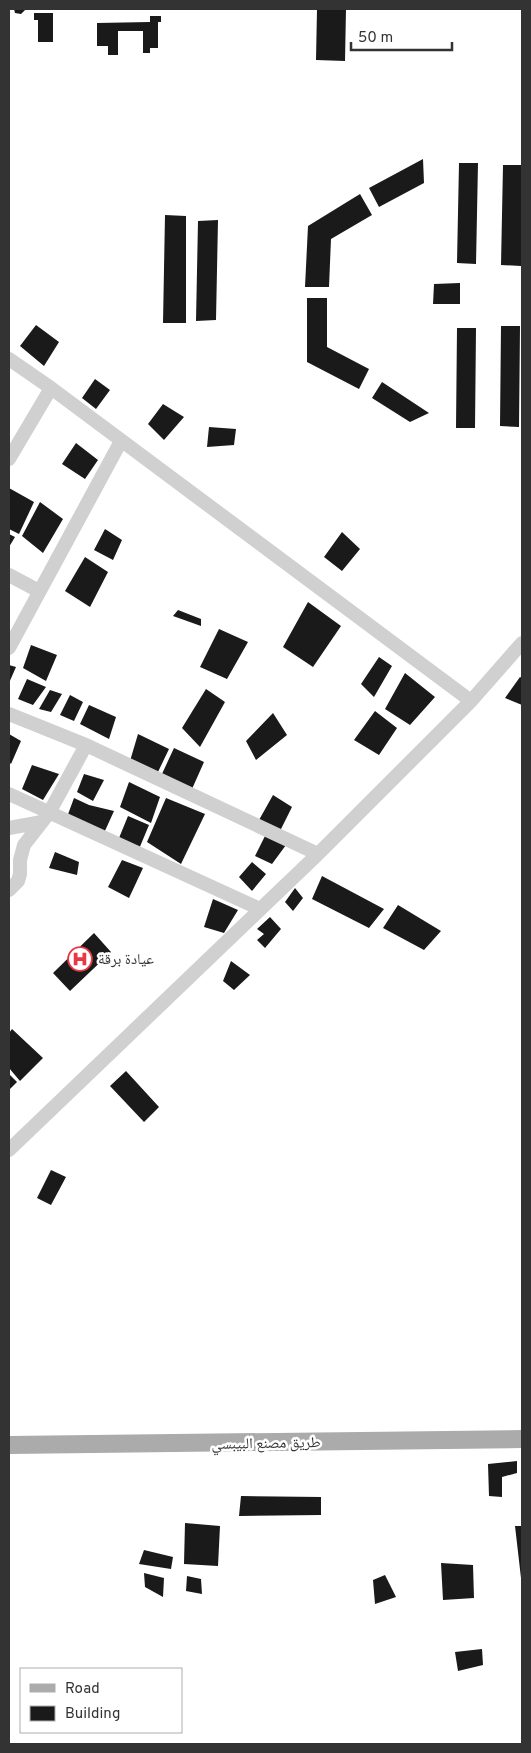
<svg xmlns="http://www.w3.org/2000/svg" width="531" height="1753" font-family="Overpass,'Noto Naskh Arabic',sans-serif">
	<style>
		.building { fill: #1a1a1a }
		.lines { fill: none; stroke-linecap: round; stroke-linejoin: round }
		.minor { stroke: #d0d0d0; stroke-width: 14 }
		.major { stroke: #ababab; stroke-width: 18 }
		.labels { text-anchor: middle; stroke-width: 5; stroke-linejoin: round; paint-order: stroke }
		.poi-label { font-size: 15px; fill: #333; stroke: #fff; text-anchor: start }
		.street-label { font-size: 15px; fill: #333; stroke: #fff }
	</style>
	<rect width="100%" height="100%" fill="#fff"/>
	<path class="building" d="M 14,9 L 26,9 L 21,14 L 15,13 Z
		M 317,9 L 346,9 L 345,61 L 316,60 Z
		M 34,13 L 53,13 L 53,42 L 38,42 L 38,20 L 34,20 Z
		M 150,16 L 161,16 L 161,22 L 158,22 L 158,48 L 150,48 L 150,53 L 143,53 L 143,31 L 118,31 L 118,55 L 108,55 L 108,46 L 97,46 L 97,23 L 150,22 Z
		M 423,159 L 424,183 L 379,207 L 369,188 Z
		M 459,163 L 478,163 L 476,264 L 457,263 Z
		M 503,165 L 522,165 L 521,266 L 501,265 Z
		M 360,194 L 372,215 L 331,239 L 329,287 L 305,287 L 308,226 Z
		M 165,215 L 186,216 L 186,323 L 163,323 Z
		M 218,220 L 216,320 L 196,321 L 198,221 Z
		M 460,283 L 460,304 L 433,304 L 434,284 Z
		M 307,298 L 327,298 L 327,347 L 369,369 L 359,389 L 307,362 Z
		M 36,325 L 59,342 L 44,366 L 20,346 Z
		M 501,326 L 520,326 L 519,427 L 500,426 Z
		M 457,328 L 476,328 L 475,428 L 456,428 Z
		M 95,379 L 110,390 L 96,409 L 82,398 Z
		M 382,382 L 429,413 L 410,422 L 372,398 Z
		M 163,404 L 184,417 L 164,440 L 148,424 Z
		M 209,427 L 236,429 L 234,445 L 207,447 Z
		M 76,443 L 98,460 L 85,479 L 62,464 Z
		M 9,488 L 34,502 L 19,534 L 9,529 Z
		M 40,502 L 63,519 L 43,553 L 22,536 Z
		M 105,529 L 122,540 L 113,560 L 94,550 Z
		M 342,532 L 360,549 L 342,571 L 324,557 Z
		M 9,534 L 15,537 L 9,547 Z
		M 85,557 L 108,572 L 90,607 L 65,591 Z
		M 308,602 L 341,626 L 313,667 L 283,647 Z
		M 178,610 L 201,619 L 201,626 L 173,616 Z
		M 219,629 L 248,642 L 227,679 L 200,667 Z
		M 31,645 L 57,655 L 46,681 L 23,668 Z
		M 379,657 L 392,666 L 374,697 L 361,684 Z
		M 9,665 L 16,667 L 9,683 Z
		M 405,673 L 435,697 L 410,725 L 385,709 Z
		M 520,677 L 522,678 L 522,705 L 505,698 Z
		M 27,679 L 46,687 L 33,705 L 18,699 Z
		M 206,689 L 225,702 L 200,747 L 182,728 Z
		M 50,690 L 62,694 L 51,712 L 39,709 Z
		M 70,695 L 83,702 L 74,721 L 60,715 Z
		M 89,705 L 116,717 L 109,739 L 80,724 Z
		M 375,711 L 397,728 L 379,755 L 354,740 Z
		M 273,713 L 287,735 L 256,760 L 246,741 Z
		M 9,734 L 21,741 L 11,764 L 9,762 Z
		M 138,734 L 169,749 L 157,774 L 130,761 Z
		M 174,748 L 204,762 L 192,789 L 161,776 Z
		M 32,765 L 59,774 L 43,800 L 22,789 Z
		M 84,774 L 104,780 L 93,801 L 77,792 Z
		M 129,782 L 160,797 L 151,823 L 120,807 Z
		M 273,795 L 292,807 L 280,831 L 259,820 Z
		M 74,798 L 89,805 L 114,811 L 104,833 L 67,817 Z
		M 166,798 L 205,814 L 181,864 L 147,842 Z
		M 128,816 L 149,825 L 139,849 L 119,838 Z
		M 265,836 L 286,845 L 272,864 L 255,856 Z
		M 55,852 L 79,862 L 77,875 L 49,868 Z
		M 122,860 L 143,868 L 129,898 L 108,887 Z
		M 252,862 L 266,874 L 252,891 L 239,877 Z
		M 322,876 L 384,909 L 369,928 L 312,899 Z
		M 295,888 L 303,898 L 293,911 L 285,902 Z
		M 213,899 L 238,910 L 224,933 L 204,927 Z
		M 398,905 L 441,931 L 424,950 L 383,928 Z
		M 270,917 L 281,929 L 265,948 L 257,940 L 264,934 L 257,929 Z
		M 94,933 L 111,952 L 70,991 L 53,973 Z
		M 231,961 L 250,975 L 234,990 L 223,981 Z
		M 12,1029 L 43,1058 L 20,1081 L 9,1068 L 9,1033 Z
		M 126,1071 L 159,1107 L 144,1122 L 110,1086 Z
		M 9,1074 L 17,1082 L 9,1090 Z
		M 51,1170 L 66,1177 L 51,1205 L 37,1198 Z
		M 517,1461 L 517,1473 L 502,1477 L 502,1497 L 489,1496 L 488,1464 Z
		M 241,1496 L 321,1497 L 321,1515 L 239,1516 Z
		M 185,1523 L 220,1526 L 218,1566 L 184,1564 Z
		M 515,1526 L 522,1526 L 522,1578 L 521,1578 Z
		M 144,1550 L 173,1557 L 171,1569 L 139,1564 Z
		M 441,1563 L 473,1565 L 474,1598 L 443,1600 Z
		M 144,1573 L 164,1578 L 163,1597 L 145,1587 Z
		M 385,1575 L 396,1597 L 375,1604 L 373,1580 Z
		M 187,1576 L 201,1579 L 202,1594 L 186,1591 Z
		M 482,1649 L 483,1665 L 458,1671 L 455,1652 Z"/>
	<g class="lines">
		<path class="minor" d="M 9,359 L 51,388 L 471,701
			M 9,459 L 51,388
			M 9,575 L 39,591
			M 9,648 L 121,441
			M 9,714 L 86,745 L 318,854
			M 9,794 L 260,909
			M 9,828 L 42,822
			M 9,890 L 18,881 L 20,874 L 20,860 L 24,845 L 49,813 L 86,745
			M 9,1150 L 318,854 L 471,701 L 522,643"/>
		<path class="major" d="M 9,1445 L 522,1439"/>
	</g>
	<defs>
		<g id="hospital-ring" transform="scale(1.25)"><circle r="9.5" fill="#fff" stroke="#e63946" stroke-width="1.5"/><path d="M-5-5h3v3.5h4V-5h3V5h-3V1.5h-4V5h-3Z" fill="#e63946"/></g>
	</defs>
	<g fill-rule="evenodd">
		<use href="#hospital-ring" x="80" y="959"/>
	</g>
	<g class="labels">
		<g class="poi-label">
			<text x="98" y="964">عيادة برقة</text>
		</g>
		<g class="street-label">
			<text transform="translate(266 1443) rotate(-1)" y="5">طريق مصنع البيبسي</text>
		</g>
	</g>
	<rect width="531" height="1753" fill="none" stroke="#333333" stroke-width="20"/>
	<rect x="20" y="1668" width="162" height="65" fill="#ffffff" stroke="#adadad"/>
	<rect x="30" y="1684" width="25" height="8" fill="#ababab" stroke="#adadad"/>
	<text x="65" y="1693" font-size="15" fill="#333333">Road</text>
	<rect x="30" y="1706" width="25" height="15" fill="#1a1a1a" stroke="#adadad"/>
	<text x="65" y="1718" font-size="15" fill="#333333">Building</text>
	<path d="M351 42v8h101v-8" fill="none" stroke="#333333" stroke-width="2.5"/>
	<text x="358" y="42" font-size="15" fill="#333333" stroke="#ffffff" stroke-width="4" paint-order="stroke">50 m</text>
</svg>
